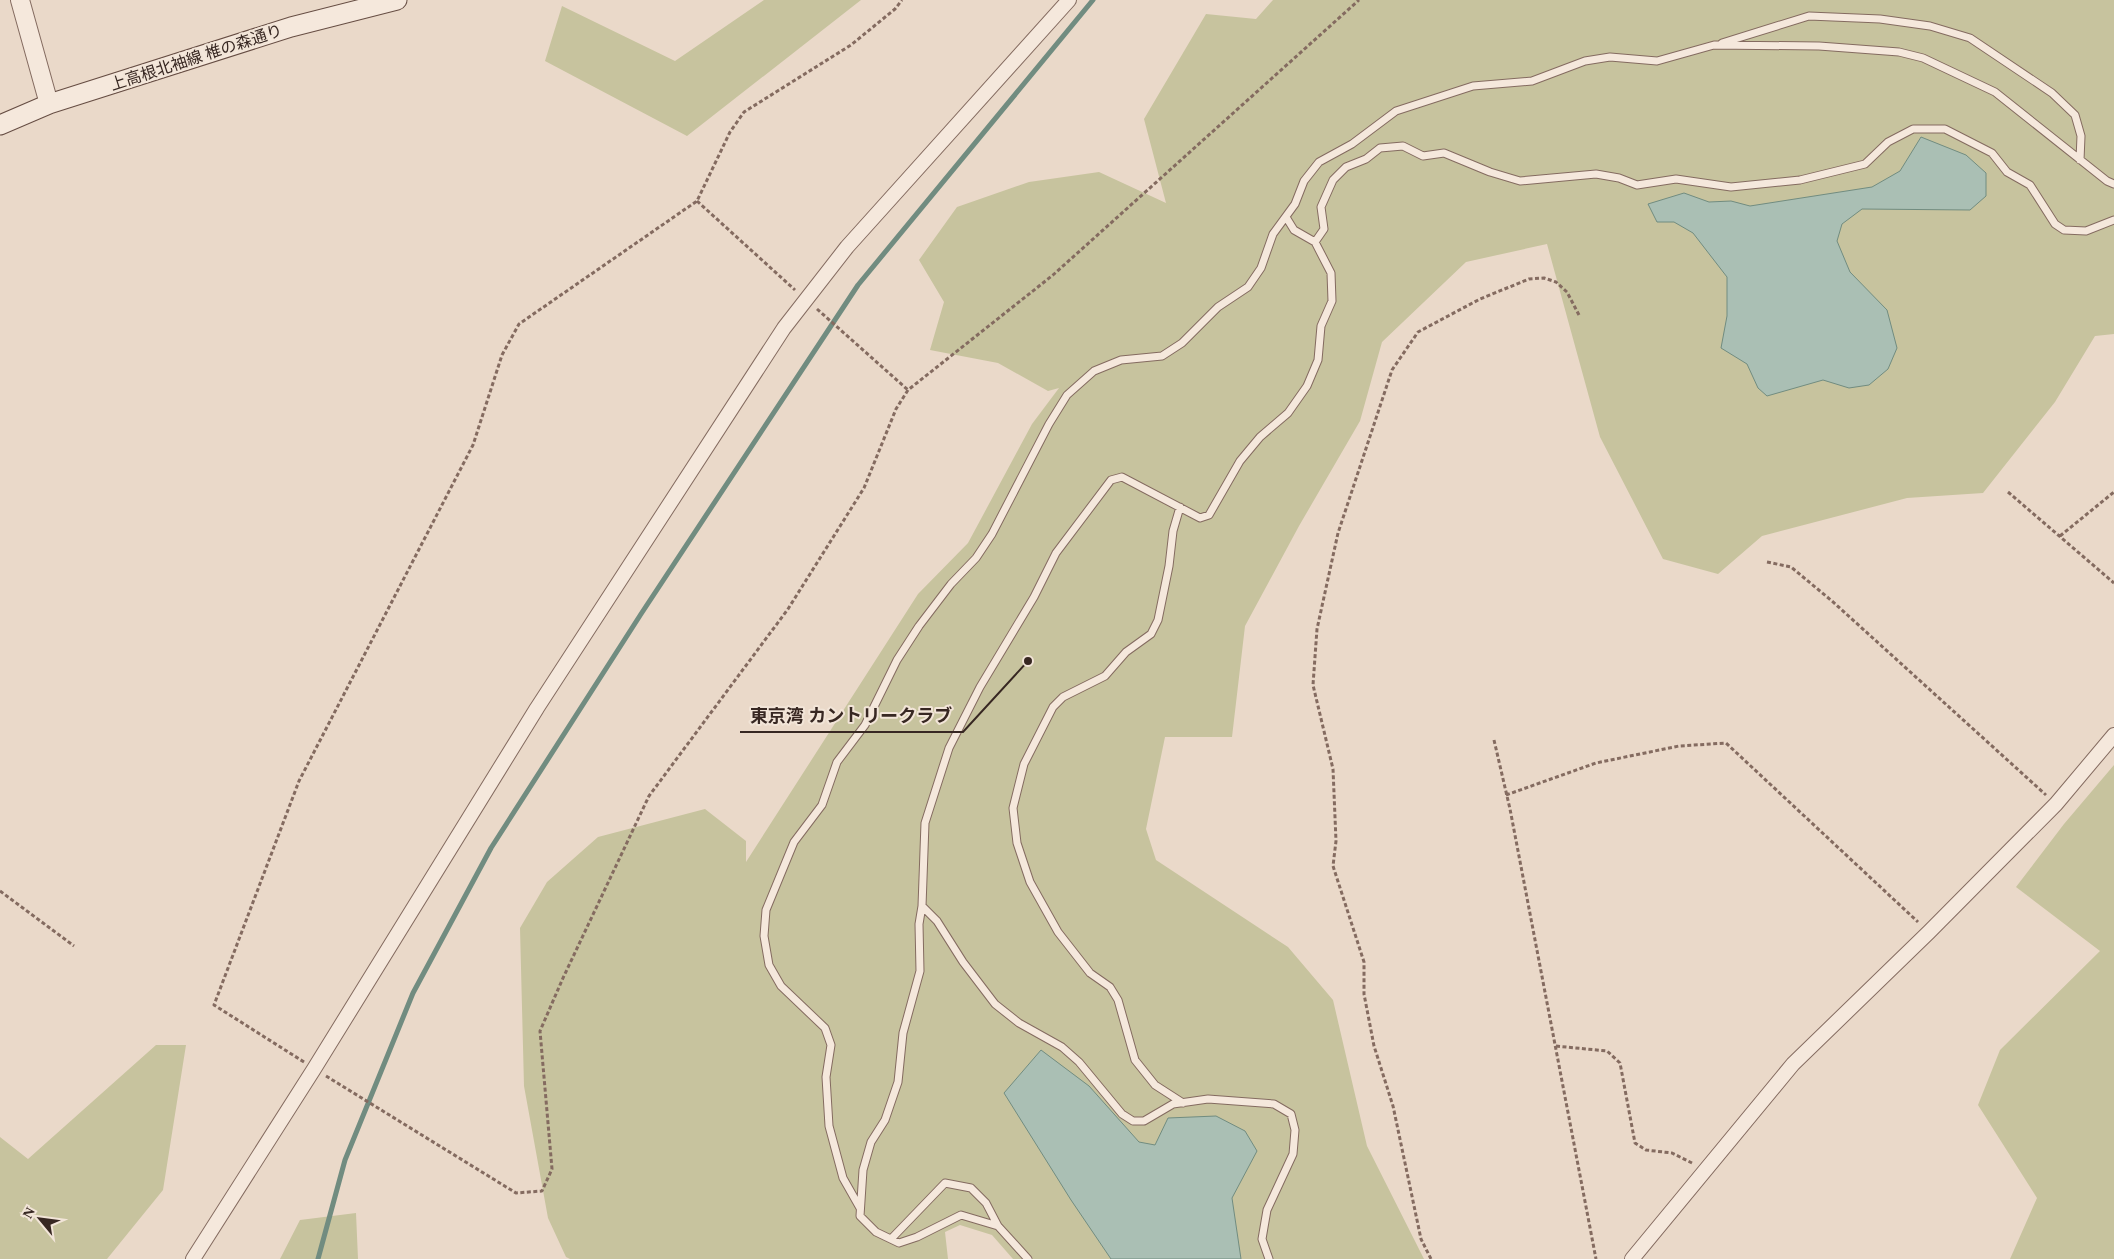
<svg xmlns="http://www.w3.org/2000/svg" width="2114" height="1259" font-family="'Times New Roman','Noto Sans JP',serif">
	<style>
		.green { fill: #c7c39e }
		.water { fill: #aabfb4; stroke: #718c80 }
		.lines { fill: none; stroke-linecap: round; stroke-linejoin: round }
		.stream { stroke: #718c80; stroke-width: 5 }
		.service-casing { stroke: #846b60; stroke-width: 9 }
		.minor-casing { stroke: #846b60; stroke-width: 16 }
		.tertiary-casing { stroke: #846b60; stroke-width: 20 }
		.secondary-casing { stroke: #664d43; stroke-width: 21 }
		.path { stroke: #846b60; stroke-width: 3; stroke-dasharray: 4 2.5; stroke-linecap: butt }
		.service { stroke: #f5e8dc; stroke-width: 7 }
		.minor { stroke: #f5e8dc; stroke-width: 14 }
		.tertiary { stroke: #f5e8dc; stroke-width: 18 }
		.secondary { stroke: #f5e8dc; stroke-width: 19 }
		.labels { text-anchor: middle; stroke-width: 4; stroke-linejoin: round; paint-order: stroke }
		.street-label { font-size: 16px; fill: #372722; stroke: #f2e5d8 }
		.leader { fill: none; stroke: #372722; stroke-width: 2 }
		.callout-dot { fill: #372722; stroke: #f2e5d8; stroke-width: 2 }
		.callout-label { font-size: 18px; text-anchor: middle; font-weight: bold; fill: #372722; stroke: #f2e5d8; stroke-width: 4; stroke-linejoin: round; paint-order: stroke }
	</style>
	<rect width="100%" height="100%" fill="#ead9c9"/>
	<path class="green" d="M 764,0 L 861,0 L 687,136 L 545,61 L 562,6 L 675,61 Z
		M 1273,0 L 2114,0 L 2114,334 L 2095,336 L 2055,402 L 1983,493 L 1907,498 L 1762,536 L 1718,574 L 1663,559 L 1600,437 L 1547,244 L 1466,262 L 1382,342 L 1360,421 L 1299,526 L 1245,626 L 1232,737 L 1165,737 L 1146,829 L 1156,860 L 1288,947 L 1333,1000 L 1367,1146 L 1424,1259 L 1013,1259 L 992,1235 L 960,1225 L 945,1232 L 948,1259 L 570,1259 L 566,1257 L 548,1218 L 524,1086 L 520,928 L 547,882 L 598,837 L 705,809 L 746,841 L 746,862 L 918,594 L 968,543 L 1032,424 L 1059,388 L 1048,391 L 998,363 L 930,350 L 944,302 L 919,260 L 957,207 L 1029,182 L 1099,172 L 1166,203 L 1144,119 L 1206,14 L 1256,19 Z
		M 2114,765 L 2114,1259 L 2010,1259 L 2037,1198 L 1978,1105 L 2000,1050 L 2100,951 L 2016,887 L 2064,824 Z
		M 156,1045 L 186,1045 L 163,1190 L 107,1259 L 0,1259 L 0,1137 L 28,1159 Z
		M 356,1213 L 358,1259 L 280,1259 L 300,1220 Z"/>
	<path class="water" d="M 1921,137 L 1966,155 L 1986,173 L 1986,196 L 1970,210 L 1862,209 L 1842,224 L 1837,241 L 1850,272 L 1887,310 L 1897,348 L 1888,369 L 1869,385 L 1849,388 L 1823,380 L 1767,396 L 1758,388 L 1747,364 L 1721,348 L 1727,316 L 1727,277 L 1693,233 L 1674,222 L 1657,222 L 1648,204 L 1684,193 L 1709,202 L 1731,201 L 1750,206 L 1872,187 L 1900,171 Z
		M 1041,1050 L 1089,1086 L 1139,1142 L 1155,1145 L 1168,1118 L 1216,1116 L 1245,1131 L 1257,1151 L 1232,1198 L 1241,1259 L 1111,1259 L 1071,1200 L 1004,1093 Z"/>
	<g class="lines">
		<path class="stream" d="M 318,1259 L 345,1160 L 413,993 L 491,848 L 641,614 L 858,285 L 1093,0"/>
		<g class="service-casing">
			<path id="service" d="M 1722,43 L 1809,16 L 1880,19 L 1930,26 L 1970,38 L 2052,93 L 2075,115 L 2081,136 L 2080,160
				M 1286,217 L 1294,230 L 1315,242
				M 1180,507 L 1173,531 L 1169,566 L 1158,620 L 1151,634 L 1126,652 L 1105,676 L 1063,697 L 1053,707 L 1024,764 L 1013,808 L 1017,843 L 1030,882 L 1058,932 L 1090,973 L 1110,987 L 1118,1000 L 1135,1060 L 1155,1085 L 1183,1103
				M 922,906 L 919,924 L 920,971 L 903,1033 L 898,1082 L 885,1120 L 871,1142 L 863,1170 L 860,1216 L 876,1232 L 899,1243 L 917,1237 L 961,1215 L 998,1226 L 1028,1259
				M 860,1208 L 843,1178 L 829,1126 L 826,1077 L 831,1045 L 825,1028 L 781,986 L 769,965 L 764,936 L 766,910 L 794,842 L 822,805 L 837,762 L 865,725 L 897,660 L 919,626 L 951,584 L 976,558 L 992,534 L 1049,424 L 1067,395 L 1094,371 L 1121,360 L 1162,356 L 1182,343 L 1218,307 L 1248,287 L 1261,268 L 1273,234 L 1295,204 L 1304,181 L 1319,162 L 1352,144 L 1396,111 L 1473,86 L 1532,81 L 1585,61 L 1610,57 L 1657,61 L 1714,45 L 1819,46 L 1899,52 L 1923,58 L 1995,92 L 2107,181 L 2114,184
				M 891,1239 L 945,1183 L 971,1188 L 986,1203 L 998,1226
				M 1269,1259 L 1262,1239 L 1267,1210 L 1293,1154 L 1295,1130 L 1291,1114 L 1274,1104 L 1208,1099 L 1173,1104 L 1144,1121 L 1133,1121 L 1122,1114 L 1079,1062 L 1062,1047 L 1019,1023 L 995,1004 L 963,962 L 937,921 L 922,906 L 925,823 L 949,748 L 980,687 L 1034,597 L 1056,553 L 1111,480 L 1122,477 L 1200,518 L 1209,515 L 1240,461 L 1260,437 L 1288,413 L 1307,386 L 1318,360 L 1321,326 L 1332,301 L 1331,273 L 1315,242 L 1324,229 L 1321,207 L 1333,180 L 1346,167 L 1366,159 L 1380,148 L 1403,146 L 1423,156 L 1444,153 L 1490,172 L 1520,181 L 1596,174 L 1619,178 L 1637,185 L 1676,179 L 1731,187 L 1800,180 L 1865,164 L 1888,142 L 1913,129 L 1945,129 L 1992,153 L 2007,172 L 2030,185 L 2055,224 L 2064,230 L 2086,231 L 2114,220"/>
		</g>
		<g class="minor-casing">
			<path id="minor" d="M 193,1259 L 314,1069 L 537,708 L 784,328 L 847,247 L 1069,0
				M 1632,1259 L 1793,1064 L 1929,932 L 2056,804 L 2114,735"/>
		</g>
		<g class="tertiary-casing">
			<path id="tertiary" d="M 20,0 L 49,104"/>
		</g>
		<g class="secondary-casing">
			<path id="secondary" d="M 0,125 L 49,104 L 291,27 L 397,0"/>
		</g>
		<path class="path" d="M 697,201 L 795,290
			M 817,309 L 908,390
			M 2008,492 L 2114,583
			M 2060,536 L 2114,492
			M 1767,562 L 1791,567 L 1832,601 L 2046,795
			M 1494,740 L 1510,809 L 1596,1259
			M 1506,795 L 1596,763 L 1679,746 L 1726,743 L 1918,922
			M 0,891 L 74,946
			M 1556,1046 L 1607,1051 L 1620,1063 L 1635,1143 L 1646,1150 L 1672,1153 L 1692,1163
			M 304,1062 L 214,1005 L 299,781 L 473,445 L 502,355 L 519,324 L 697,201 L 730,132 L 744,112 L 851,45 L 895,9 L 902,0
			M 326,1076 L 516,1193 L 542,1191 L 552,1169 L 540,1031 L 563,978 L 649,796 L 788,609 L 864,488 L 896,409 L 908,390 L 1053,275 L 1359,0
			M 1431,1259 L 1421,1239 L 1393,1106 L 1374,1046 L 1364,994 L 1364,962 L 1333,866 L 1336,841 L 1333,769 L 1313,685 L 1317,629 L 1338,533 L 1392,370 L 1418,332 L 1480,299 L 1529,279 L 1544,278 L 1556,282 L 1567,292 L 1580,317"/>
		<use href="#service" class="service"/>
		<use href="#minor" class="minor"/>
		<use href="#tertiary" class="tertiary"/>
		<use href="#secondary" class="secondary"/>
	</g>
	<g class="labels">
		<g class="street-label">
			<text transform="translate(196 57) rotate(-18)" y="6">上高根北袖線 椎の森通り</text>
		</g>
	</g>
	<path class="leader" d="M1028 661L963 732H740"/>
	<circle class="callout-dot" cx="1028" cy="661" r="5"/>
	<g class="callout-label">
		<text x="851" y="722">東京湾 カントリークラブ</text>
	</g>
	<g transform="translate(40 1219) rotate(299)" stroke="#f2e5d8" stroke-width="4" paint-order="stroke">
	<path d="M0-4L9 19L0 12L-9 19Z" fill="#372722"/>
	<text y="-8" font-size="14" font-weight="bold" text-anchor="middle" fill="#372722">N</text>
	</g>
</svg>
